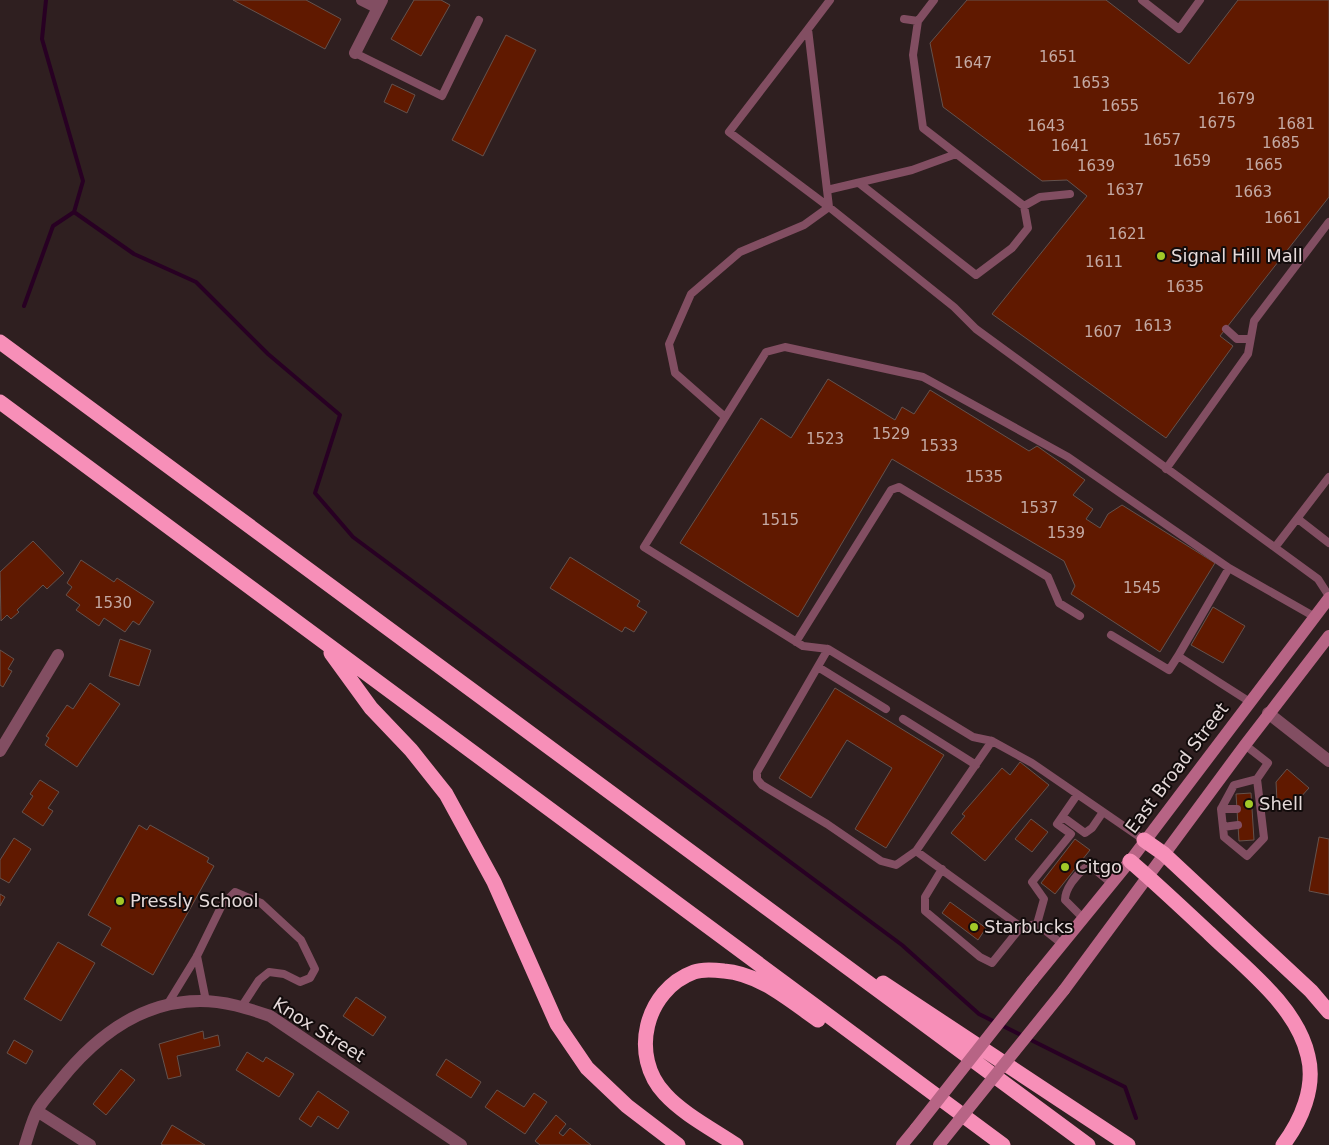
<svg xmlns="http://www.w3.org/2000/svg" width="1329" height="1145" font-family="'DejaVu Sans',sans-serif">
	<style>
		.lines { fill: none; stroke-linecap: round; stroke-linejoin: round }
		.stream { stroke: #280023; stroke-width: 4 }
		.building { fill: #601900; stroke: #64524d }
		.service { stroke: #824e62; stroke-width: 8 }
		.minor { stroke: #824e62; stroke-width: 12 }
		.secondary { stroke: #b76485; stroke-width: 12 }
		.motorway { stroke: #f78fb8; stroke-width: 15 }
		.secondary-bridge { stroke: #b76485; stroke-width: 12 }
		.poi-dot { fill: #a2c928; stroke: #120b0b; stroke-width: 2 }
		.labels { text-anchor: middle; stroke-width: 4; stroke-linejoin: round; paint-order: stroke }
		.number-label { font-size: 15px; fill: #c4aaa4 }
		.poi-label { font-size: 18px; fill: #e5dada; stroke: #120b0b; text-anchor: start }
		.street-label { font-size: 18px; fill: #e5dada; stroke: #120b0b }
	</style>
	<rect width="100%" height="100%" fill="#2f1f20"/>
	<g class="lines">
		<path class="stream" d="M 46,0 L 42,39 L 83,181 L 74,212 L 134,254 L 196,282 L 268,354 L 340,415 L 315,493 L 353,537 L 902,945 L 979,1014 L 1023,1036
			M 24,306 L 53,226 L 74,212
			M 1029,1039 L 1125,1087 L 1136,1118"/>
	</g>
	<path class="building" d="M 233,0 L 306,0 L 341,19 L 325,49 Z
		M 414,0 L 441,0 L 450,5 L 421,56 L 391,39 Z
		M 967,0 L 1106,0 L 1189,64 L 1238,0 L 1329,0 L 1329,197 L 1220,336 L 1233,346 L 1166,438 L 992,314 L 1087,196 L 1067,180 L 1042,181 L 943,107 L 930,43 Z
		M 506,35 L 536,50 L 483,156 L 452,140 Z
		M 392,84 L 415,95 L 407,113 L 384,102 Z
		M 828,379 L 895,420 L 902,407 L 914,414 L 930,390 L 1029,451 L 1037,446 L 1085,480 L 1073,495 L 1093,509 L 1086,519 L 1100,528 L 1108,514 L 1122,505 L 1215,563 L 1160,652 L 1071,594 L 1075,586 L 1064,561 L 892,459 L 798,617 L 680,543 L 761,418 L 791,438 Z
		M 33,541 L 64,573 L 47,589 L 43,585 L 17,610 L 19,612 L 11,619 L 7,615 L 1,621 L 0,572 Z
		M 570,557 L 640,601 L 637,606 L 647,612 L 634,632 L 625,627 L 622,632 L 550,588 Z
		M 81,560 L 114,582 L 117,578 L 154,602 L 139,625 L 133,621 L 125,632 L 104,618 L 99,626 L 76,610 L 80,605 L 66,595 L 72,587 L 67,583 Z
		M 1213,607 L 1245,626 L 1223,663 L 1191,645 Z
		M 120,639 L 151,650 L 139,686 L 109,676 Z
		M 0,650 L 14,659 L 8,669 L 12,671 L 3,687 L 0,685 Z
		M 90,683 L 120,704 L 77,767 L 45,745 L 49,738 L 46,736 L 67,705 L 73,709 Z
		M 835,688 L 944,755 L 886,848 L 855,829 L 892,768 L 847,740 L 811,798 L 779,778 Z
		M 1020,762 L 1049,785 L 985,861 L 951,833 L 965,816 L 962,814 L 1002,768 L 1010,775 Z
		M 1287,769 L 1309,788 L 1288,811 L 1277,801 L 1276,782 Z
		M 40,780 L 59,792 L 48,808 L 53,811 L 43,826 L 22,812 L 33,796 L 30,794 Z
		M 1251,793 L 1254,840 L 1239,841 L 1236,794 Z
		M 1031,819 L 1048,832 L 1032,852 L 1015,839 Z
		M 139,825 L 147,830 L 150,825 L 209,858 L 207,862 L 214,866 L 153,975 L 101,945 L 111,928 L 88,915 Z
		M 1319,837 L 1329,839 L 1329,895 L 1309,891 Z
		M 14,838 L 31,849 L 9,883 L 0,878 L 0,860 Z
		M 1075,839 L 1090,850 L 1055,894 L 1041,883 Z
		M 0,894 L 5,897 L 0,906 Z
		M 950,902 L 986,928 L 978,940 L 942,913 Z
		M 58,942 L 95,963 L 61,1021 L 24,999 Z
		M 356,997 L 386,1017 L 373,1036 L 343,1016 Z
		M 203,1031 L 204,1039 L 218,1035 L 220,1046 L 177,1056 L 181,1076 L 168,1079 L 159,1044 Z
		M 14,1040 L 33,1051 L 26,1064 L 7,1053 Z
		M 247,1052 L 263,1062 L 266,1057 L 294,1074 L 279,1097 L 236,1070 Z
		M 446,1059 L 481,1082 L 471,1098 L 436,1075 Z
		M 121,1069 L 135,1080 L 106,1115 L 93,1104 Z
		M 497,1090 L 524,1107 L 534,1093 L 547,1102 L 525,1134 L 485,1107 Z
		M 318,1091 L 349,1112 L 338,1129 L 318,1116 L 311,1127 L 299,1119 Z
		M 556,1115 L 566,1124 L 559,1133 L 563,1136 L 570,1128 L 591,1145 L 540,1145 L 535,1141 Z
		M 172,1125 L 205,1145 L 163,1145 L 161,1144 Z"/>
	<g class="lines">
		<path class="service" d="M 1142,0 L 1179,29 L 1200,0
			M 904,19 L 918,21
			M 808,29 L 729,132 L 829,207 L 954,307 L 976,329 L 1318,579 L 1329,596
			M 355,53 L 442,96 L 479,20
			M 859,183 L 976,275 L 1012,248 L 1028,228 L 1024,206 L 923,128 L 913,55 L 918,21 L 934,0
			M 827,190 L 912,170 L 956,154
			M 1024,206 L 1040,197 L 1070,194
			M 1226,329 L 1237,339 L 1249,339
			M 725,417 L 675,373 L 669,344 L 691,294 L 740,252 L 804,225 L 829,207 L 808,29 L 830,0
			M 1166,469 L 1248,354 L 1254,321 L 1329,222
			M 1298,519 L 1329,543
			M 1276,546 L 1329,477
			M 1111,635 L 1169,670 L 1178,656 L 1250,702
			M 796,642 L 891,490 L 899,487 L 1048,577 L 1059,603 L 1080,616
			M 828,649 L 757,772 L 757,779 L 762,785 L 827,824 L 881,861 L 896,865 L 916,851
			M 1178,656 L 1229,568
			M 818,667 L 886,709
			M 903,719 L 976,765
			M 992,741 L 973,737 L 828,649 L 803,646 L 644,547 L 766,352 L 785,347 L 923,377 L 1068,457 L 1229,568 L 1315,617
			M 1245,745 L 1268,763 L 1257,779 L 1264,838 L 1247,856 L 1224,837 L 1221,809 L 1234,785 L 1257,779
			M 1221,809 L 1237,809
			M 1063,817 L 1085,833 L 1092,828 L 1103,812
			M 1223,827 L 1238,825
			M 942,869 L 925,897 L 925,911 L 980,957 L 992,963 L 1021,927
			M 1083,918 L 1065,900 C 1065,889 1076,875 1085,868 L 1094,869 L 1111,883
			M 1037,924 L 1044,899 L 1032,882 L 1071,834 L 1057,824 L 1077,795
			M 1062,944 L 1037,924 L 1021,927 L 916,851 L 992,741 L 1032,763 L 1144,840
			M 197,956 L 206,1001
			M 167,1005 L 197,956 L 222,905 L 235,892 L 261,903 L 301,940 L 315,969 L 310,978 L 300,982 L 284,974 L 269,972 L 259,980 L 242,1006"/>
		<path class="minor" d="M 362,0 L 378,8
			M 355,53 L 382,0
			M 1268,713 L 1329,761
			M 0,751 L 58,655
			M 37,1111 L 90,1145
			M 25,1145 C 29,1133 32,1120 38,1109 C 44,1099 52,1091 59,1082 C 94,1038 141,1001 200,1001 C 225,1001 247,1008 270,1016 L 461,1145"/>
		<path class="secondary" d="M 1032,981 L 1130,861 L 1329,598
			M 1064,990 L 1245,745 L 1329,636
			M 902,1145 L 916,1128"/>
		<path class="motorway" d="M 0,342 L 1088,1145
			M 0,402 L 1003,1145
			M 331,653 L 371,708 L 411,750 L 446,794 L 494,882 L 557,1024 L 587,1068 L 627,1106 L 678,1145
			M 1144,840 L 1164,854 L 1311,991 L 1329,1012
			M 1130,861 C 1157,884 1183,909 1209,933 C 1244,967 1297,1006 1308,1056 C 1316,1087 1301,1121 1283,1145
			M 883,983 L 1128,1145
			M 736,1145 C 714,1130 683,1114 665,1094 C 629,1056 645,990 694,972 C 702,969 716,970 724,971 C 760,974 789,1000 818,1020"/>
		<path class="secondary-bridge" d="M 916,1128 L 1032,981
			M 939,1145 L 1064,990"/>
	</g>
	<g class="poi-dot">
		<circle cx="1161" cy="256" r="5"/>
		<circle cx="1249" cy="804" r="5"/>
		<circle cx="1065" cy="867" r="5"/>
		<circle cx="120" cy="901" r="5"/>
		<circle cx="974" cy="927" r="5"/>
	</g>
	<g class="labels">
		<g class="number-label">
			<text x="1058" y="62">1651</text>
			<text x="973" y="68">1647</text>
			<text x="1091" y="88">1653</text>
			<text x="1236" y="104">1679</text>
			<text x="1120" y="111">1655</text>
			<text x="1217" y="128">1675</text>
			<text x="1296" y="129">1681</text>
			<text x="1046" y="131">1643</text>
			<text x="1162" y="145">1657</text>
			<text x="1281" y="148">1685</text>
			<text x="1070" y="151">1641</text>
			<text x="1192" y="166">1659</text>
			<text x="1264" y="170">1665</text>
			<text x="1096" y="171">1639</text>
			<text x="1125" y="195">1637</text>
			<text x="1253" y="197">1663</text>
			<text x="1283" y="223">1661</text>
			<text x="1127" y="239">1621</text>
			<text x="1104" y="267">1611</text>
			<text x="1185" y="292">1635</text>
			<text x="1153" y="331">1613</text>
			<text x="1103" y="337">1607</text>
			<text x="891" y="439">1529</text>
			<text x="825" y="444">1523</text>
			<text x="939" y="451">1533</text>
			<text x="984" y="482">1535</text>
			<text x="1039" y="513">1537</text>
			<text x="780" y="525">1515</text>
			<text x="1066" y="538">1539</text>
			<text x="1142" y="593">1545</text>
			<text x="113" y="608">1530</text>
		</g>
		<g class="poi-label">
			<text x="1171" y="262">Signal Hill Mall</text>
			<text x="1259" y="810">Shell</text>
			<text x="1075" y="873">Citgo</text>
			<text x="130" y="907">Pressly School</text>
			<text x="984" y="933">Starbucks</text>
		</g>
		<g class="street-label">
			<text transform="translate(1177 768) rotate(-53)" y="6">East Broad Street</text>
			<text transform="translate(319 1030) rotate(32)" y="6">Knox Street</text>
		</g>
	</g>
</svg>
